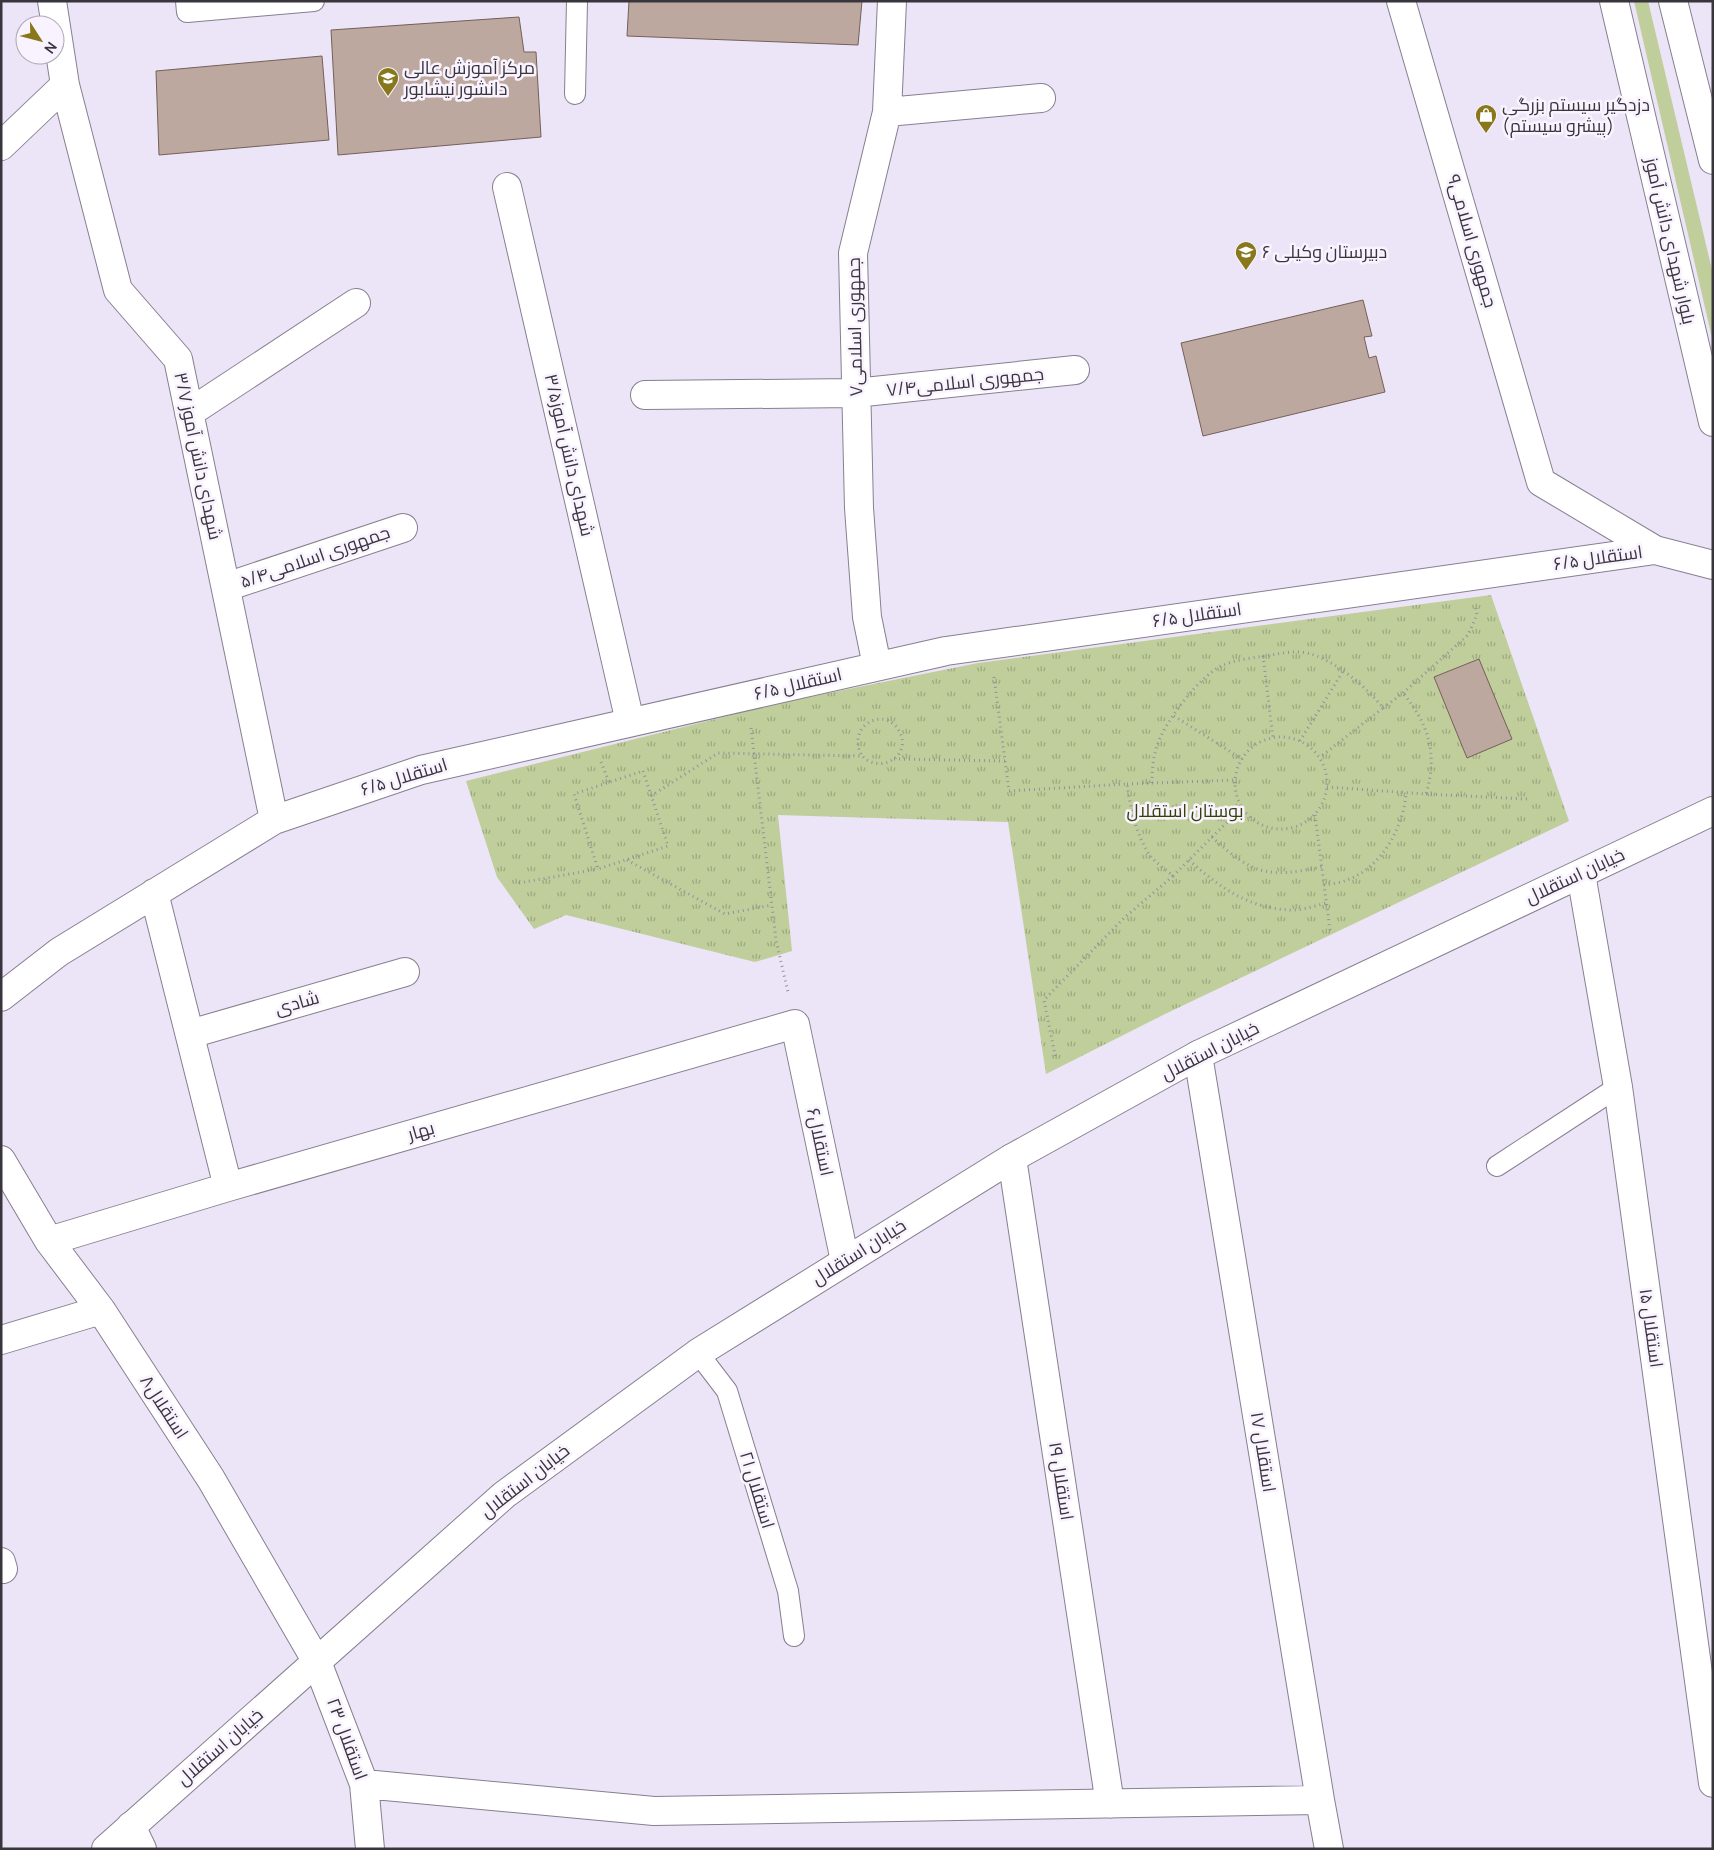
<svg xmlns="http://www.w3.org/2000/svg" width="1714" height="1850" font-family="Manrope,Cairo,sans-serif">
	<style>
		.grass { fill: #bfce9a }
		.park { fill: url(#park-tufts) }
		.building { fill: #bda8a0; stroke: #746059 }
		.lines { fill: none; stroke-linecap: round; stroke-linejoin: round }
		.service-casing { stroke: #877f90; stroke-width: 22 }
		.minor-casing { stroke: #877f90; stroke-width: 30 }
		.secondary-casing { stroke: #877f90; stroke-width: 30 }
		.path { stroke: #96909e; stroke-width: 3; stroke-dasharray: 1 4; stroke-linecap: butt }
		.service { stroke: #fff; stroke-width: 20 }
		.minor { stroke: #fff; stroke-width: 28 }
		.secondary { stroke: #fff; stroke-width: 28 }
		.labels { text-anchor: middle; stroke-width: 5; stroke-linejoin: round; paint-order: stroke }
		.poi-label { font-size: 18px; fill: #39353d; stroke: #f8f3fe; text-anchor: start }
		.street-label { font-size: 18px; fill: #39353d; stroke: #f8f3fe }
		.park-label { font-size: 18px; fill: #354108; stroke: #f8f3fe }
	</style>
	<defs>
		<pattern id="park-tufts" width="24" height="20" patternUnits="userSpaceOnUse" patternTransform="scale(1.25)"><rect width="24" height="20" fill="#bfce9a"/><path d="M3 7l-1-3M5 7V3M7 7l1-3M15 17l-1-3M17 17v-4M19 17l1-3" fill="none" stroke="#9ca87f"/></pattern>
	</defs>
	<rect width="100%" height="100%" fill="#ece4f7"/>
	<path class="grass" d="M 1634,1 L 1648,1 L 1713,274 L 1713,342 Z"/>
	<path class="park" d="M 1491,595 L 1569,821 L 1165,1014 L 1046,1074 L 1008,822 L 778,815 L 792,951 L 755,962 L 566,915 L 534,929 L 497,877 L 466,781 L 784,702 L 978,663 Z"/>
	<path class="building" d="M 629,1 L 862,1 L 858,45 L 627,36 Z
		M 519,17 L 524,52 L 536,52 L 541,137 L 338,155 L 331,30 Z
		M 322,56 L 329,140 L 159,155 L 156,71 Z
		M 1363,300 L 1372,336 L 1364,337 L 1369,358 L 1376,356 L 1385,392 L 1203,436 L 1181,343 Z
		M 1479,659 L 1512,739 L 1467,758 L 1434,677 Z"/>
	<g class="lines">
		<g class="service-casing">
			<path id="service" d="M 186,1 L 187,12 L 314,1
				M 575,94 L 577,1
				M 1497,1166 L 1618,1087
				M 698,1353 L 727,1391 L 788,1591 L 794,1636"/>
		</g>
		<g class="minor-casing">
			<path id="minor" d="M 1401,1 L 1541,482 L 1655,550 L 1713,565
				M 65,85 L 118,290 L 178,359 L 274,820
				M 887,112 L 1041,98
				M 1,146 L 65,85 L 52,1
				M 507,187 L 630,722
				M 645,395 L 855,393 L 1075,370
				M 189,413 L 356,303
				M 226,587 L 403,528
				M 877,666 L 867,617 L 859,508 L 853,253 L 887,112 L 892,1
				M 1581,874 L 1618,1087 L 1713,1783
				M 154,893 L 228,1187
				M 1,997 L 59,952 L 274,820 L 421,770 L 946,651 L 1655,550
				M 190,1034 L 405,972
				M 1198,1055 L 1320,1800 L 1329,1849
				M 1012,1158 L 1110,1804
				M 1,1160 L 49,1241 L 101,1310 L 211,1479 L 317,1662 L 364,1784 L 370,1849
				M 49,1241 L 228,1187 L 795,1024 L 845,1261
				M 1,1340 L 101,1310
				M 1,1562 L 3,1569
				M 364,1784 L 654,1811 L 1320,1800
				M 131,1826 L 142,1849"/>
		</g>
		<g class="secondary-casing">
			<path id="secondary" d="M 1614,1 L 1713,422
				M 1673,1 L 1713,160
				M 106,1849 L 504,1495 L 698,1353 L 1012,1158 L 1198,1055 L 1713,811"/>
		</g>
		<path class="path" d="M 1263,656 L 1273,738
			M 994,677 L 1009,791 L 1127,784 C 1130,807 1137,839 1152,858 C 1158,864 1166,870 1173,876 L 1124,918 L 1044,1000 L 1056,1060
			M 1383,708 L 1403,693 L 1468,635 L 1477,615 L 1476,608
			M 1174,716 L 1242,759
			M 751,728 L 776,940 L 788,992
			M1235 783a46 46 0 1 1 92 0a46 46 0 1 1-92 0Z
			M 1300,741 L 1343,671
			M 894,759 L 1006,761
			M 601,762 L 609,782
			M 643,771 L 668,846 L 598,869 L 574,794 Z
			M 1152,783 C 1152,770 1153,758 1157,746 C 1164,723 1199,677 1221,666 C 1234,660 1251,658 1265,656 C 1279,654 1293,650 1307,653 C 1333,659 1367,687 1383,708 L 1320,757
			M 1127,784 L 1235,780
			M 1327,787 L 1426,794 C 1438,754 1429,725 1403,693
			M 1426,794 L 1527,799
			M 651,796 L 718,753 L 862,756 C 881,775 913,755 899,731 C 885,705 845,726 862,756
			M 1315,815 L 1330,930
			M 1212,837 L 1242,808
			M 627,860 L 725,914 L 772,905
			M 1189,860 C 1219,887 1249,909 1292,910 C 1303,910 1315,906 1326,903
			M 1173,876 L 1212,837 C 1253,875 1267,878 1322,867
			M 519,883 L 598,869
			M 1324,885 C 1331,884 1340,883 1347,880 C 1381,868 1404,827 1406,793"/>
		<use href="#service" class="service"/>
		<use href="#minor" class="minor"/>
		<use href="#secondary" class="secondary"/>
	</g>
	<defs>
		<g id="university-pin" transform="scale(1.125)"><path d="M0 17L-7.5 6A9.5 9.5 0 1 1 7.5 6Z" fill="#89771c" stroke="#f8f3fe"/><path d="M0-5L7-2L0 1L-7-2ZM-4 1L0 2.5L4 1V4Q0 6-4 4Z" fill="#fff"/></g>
		<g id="shop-pin" transform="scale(1.125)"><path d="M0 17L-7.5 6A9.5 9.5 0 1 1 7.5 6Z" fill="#89771c" stroke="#f8f3fe"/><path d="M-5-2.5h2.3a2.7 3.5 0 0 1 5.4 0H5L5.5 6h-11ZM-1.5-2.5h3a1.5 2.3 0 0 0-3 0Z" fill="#fff"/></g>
		<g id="school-pin" transform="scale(1.125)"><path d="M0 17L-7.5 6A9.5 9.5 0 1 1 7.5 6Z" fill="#89771c" stroke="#f8f3fe"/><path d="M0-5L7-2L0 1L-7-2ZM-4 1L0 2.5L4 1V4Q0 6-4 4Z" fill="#fff"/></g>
	</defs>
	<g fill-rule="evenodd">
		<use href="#university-pin" x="388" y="78"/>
		<use href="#shop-pin" x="1486" y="115"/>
		<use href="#school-pin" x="1246" y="252"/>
	</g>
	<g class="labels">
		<g class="poi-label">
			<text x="404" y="74">مرکز آموزش عالی<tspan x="404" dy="21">دانشور نیشابور</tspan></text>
			<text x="1502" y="111">دزدگیر سیستم بزرگی<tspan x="1502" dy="21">(پیشرو سیستم)</tspan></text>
			<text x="1262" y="258">دبیرستان وکیلی ۶</text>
		</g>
		<g class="street-label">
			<text transform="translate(1472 241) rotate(74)" y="6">جمهوری اسلامی۹</text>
			<text transform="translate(1670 241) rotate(77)" y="6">بلوار شهدای دانش آموز</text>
			<text transform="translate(855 327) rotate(-91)" y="6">جمهوری اسلامی۷</text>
			<text transform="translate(965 382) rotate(-6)" y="6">جمهوری اسلامی۷/۴</text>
			<text transform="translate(569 455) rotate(77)" y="6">شهدای دانش آموز۳/۵</text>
			<text transform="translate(198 456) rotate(78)" y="6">شهدای دانش آموز ۳/۷</text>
			<text transform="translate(315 557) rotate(-19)" y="6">جمهوری اسلامی۵/۴</text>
			<text transform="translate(1598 558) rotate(-8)" y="6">استقلال ۶/۵</text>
			<text transform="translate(1197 615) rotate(-8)" y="6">استقلال ۶/۵</text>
			<text transform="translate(798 684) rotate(-13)" y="6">استقلال ۶/۵</text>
			<text transform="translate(404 777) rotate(-17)" y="6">استقلال ۶/۵</text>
			<text transform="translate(1575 876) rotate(-25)" y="6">خیابان استقلال</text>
			<text transform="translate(297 1003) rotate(-16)" y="6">شادی</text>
			<text transform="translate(1210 1051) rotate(-27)" y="6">خیابان استقلال</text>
			<text transform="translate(421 1131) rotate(-16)" y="6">بهار</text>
			<text transform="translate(820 1142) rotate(78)" y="6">استقلال۶</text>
			<text transform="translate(859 1252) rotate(-32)" y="6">خیابان استقلال</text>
			<text transform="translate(1651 1328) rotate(82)" y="6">استقلال ۱۵</text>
			<text transform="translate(164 1407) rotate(57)" y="6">استقلال۸</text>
			<text transform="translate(1263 1452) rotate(81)" y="6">استقلال ۱۷</text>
			<text transform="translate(525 1481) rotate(-38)" y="6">خیابان استقلال</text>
			<text transform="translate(1061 1481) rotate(81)" y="6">استقلال ۱۹</text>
			<text transform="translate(757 1490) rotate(73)" y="6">استقلال ۲۱</text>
			<text transform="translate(347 1739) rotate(70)" y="6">استقلال ۲۳</text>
			<text transform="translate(220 1747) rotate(-41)" y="6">خیابان استقلال</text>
		</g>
		<g class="park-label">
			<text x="1185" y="817">بوستان استقلال</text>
		</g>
	</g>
	<rect width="1714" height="1850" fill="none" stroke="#39353d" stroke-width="5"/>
	<g transform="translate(40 40) rotate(126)"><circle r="24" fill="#f8f3fe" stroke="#aca7b1"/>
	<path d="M0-4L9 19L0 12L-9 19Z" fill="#89771c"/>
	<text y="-8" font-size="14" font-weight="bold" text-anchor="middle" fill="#39353d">N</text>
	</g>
</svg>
